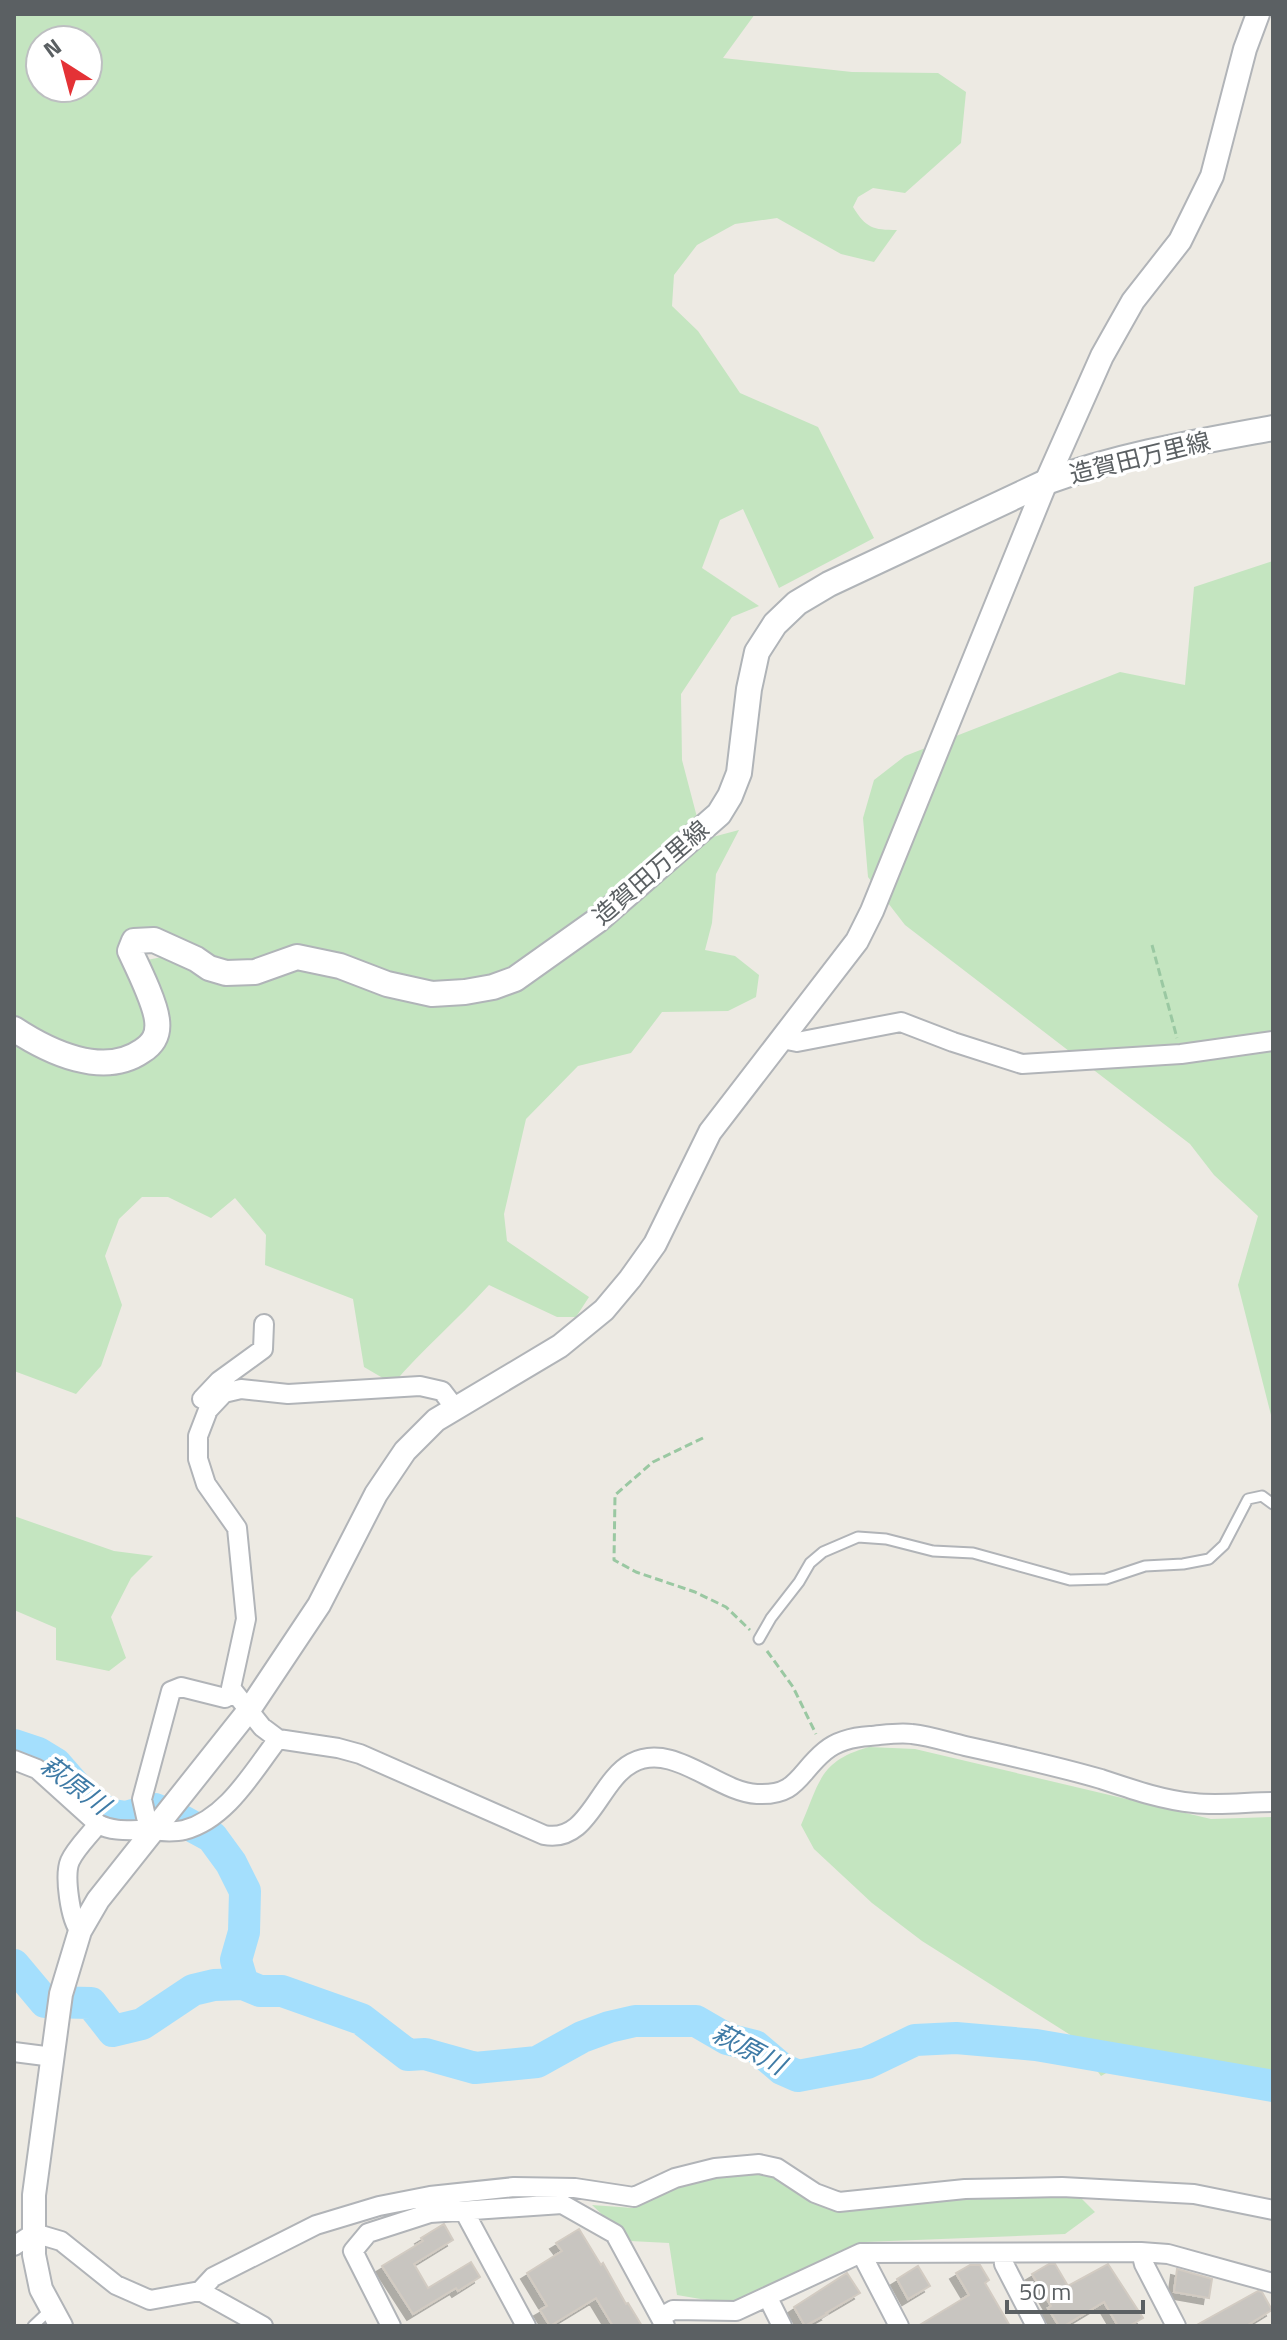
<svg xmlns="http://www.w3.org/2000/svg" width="1287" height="2340" font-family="'Titillium Web','Noto Sans JP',sans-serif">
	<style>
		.green { fill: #c4e5c0; fill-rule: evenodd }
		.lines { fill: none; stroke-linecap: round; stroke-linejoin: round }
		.river { stroke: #a4dffd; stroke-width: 32 }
		.building { fill: #c8c5c0; stroke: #d2cbc2; stroke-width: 2; filter: url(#shadow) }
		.service-casing { stroke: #b1b4b8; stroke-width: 13 }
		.minor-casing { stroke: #b1b4b8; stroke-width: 22 }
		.tertiary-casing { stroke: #b1b4b8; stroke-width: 26 }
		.secondary-casing { stroke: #b0b4b8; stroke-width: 28 }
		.path { stroke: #9ac8a2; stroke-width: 3; stroke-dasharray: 8 4; stroke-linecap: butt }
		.service { stroke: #fff; stroke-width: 9 }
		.minor { stroke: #fff; stroke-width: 18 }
		.tertiary { stroke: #fff; stroke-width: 22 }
		.secondary { stroke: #fff; stroke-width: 24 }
		.labels { text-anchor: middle; stroke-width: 7; stroke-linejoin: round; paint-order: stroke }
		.street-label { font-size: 24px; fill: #5b6063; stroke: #fff }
		.water-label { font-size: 26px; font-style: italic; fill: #3f7ba6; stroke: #fff }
	</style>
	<defs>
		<filter id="shadow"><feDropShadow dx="-6" dy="6" stdDeviation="0" flood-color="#0004"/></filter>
	</defs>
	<rect width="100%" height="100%" fill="#edeae3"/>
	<path class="green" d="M 14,14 L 755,14 L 723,58 L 852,72 L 938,73 L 966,92 L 961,143 L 905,193 L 873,188 L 858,197 L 853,207 C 866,228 873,230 897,230 L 874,262 L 841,254 L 777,218 L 735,224 L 697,245 L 674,275 L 672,306 L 698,331 L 740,393 L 818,427 L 874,538 L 779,588 L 743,509 L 720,520 L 702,568 L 759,606 L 732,617 L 681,694 L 682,760 L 698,821 L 593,914 L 511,972 L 491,979 L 433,985 L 390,976 L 342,958 L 241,967 L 130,935 L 150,1020 L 144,1042 L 95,1056 L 14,1021 ZM 40,40 L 88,40 L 88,88 L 40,88 Z
		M 1273,561 L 1273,1423 L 1238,1285 L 1258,1216 L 1214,1175 L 1190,1144 L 905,925 L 868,877 L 863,818 L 874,780 L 905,756 L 1120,672 L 1185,685 L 1194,587 Z
		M 739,830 L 716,874 L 712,923 L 705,950 L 735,956 L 759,975 L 756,997 L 728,1011 L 662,1012 L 631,1053 L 578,1066 L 526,1119 L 504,1214 L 507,1241 L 589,1297 L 576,1317 L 557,1317 L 489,1285 C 458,1319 423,1349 393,1384 L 364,1367 L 353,1299 L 265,1265 L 266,1235 L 235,1198 L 211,1218 L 168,1197 L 142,1197 L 119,1219 L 105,1256 L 122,1305 L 101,1366 L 76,1394 L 14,1371 L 14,1043 L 95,1073 L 165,1038 L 147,960 L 162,957 L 196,973 L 231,985 L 302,966 L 395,998 L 480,1000 L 705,839 Z
		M 14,1516 L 114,1551 L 153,1556 L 131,1578 L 111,1617 L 126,1658 L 109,1671 L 56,1660 L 56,1628 L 14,1610 Z
		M 869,1747 L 915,1749 L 1211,1819 L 1273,1817 L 1273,2092 L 1243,2096 L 1140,2054 L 1101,2076 L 1072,2036 L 922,1941 L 872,1903 L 814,1849 L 801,1825 C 820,1782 819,1761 869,1747 Z
		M 713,2172 L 777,2173 L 831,2206 L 996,2193 L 1080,2197 L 1095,2212 L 1065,2234 L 865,2242 L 730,2304 L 677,2295 L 669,2243 L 630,2241 L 592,2205 L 633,2208 L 671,2183 Z"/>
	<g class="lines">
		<path class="river" d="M 14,1745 L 38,1753 L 56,1764 L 91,1804 L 113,1815 L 126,1817 L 155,1809 L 179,1819 L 212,1837 L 231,1863 L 245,1891 L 244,1932 L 236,1960 L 243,1984
			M 14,1965 L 45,2002 L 91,2003 L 113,2031 L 142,2024 L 193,1990 L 214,1985 L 243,1984 L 260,1991 L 282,1991 L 361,2019 L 408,2055 L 425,2054 L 475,2068 L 537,2062 L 582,2037 L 609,2027 L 635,2021 L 696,2021 L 727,2039 L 755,2046 L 782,2069 L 798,2076 L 867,2063 L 915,2040 L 956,2038 L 1036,2045 L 1273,2086"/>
	</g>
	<path class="building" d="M 444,2224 L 453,2240 L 414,2264 L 428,2288 L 471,2262 L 480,2277 L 458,2291 L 456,2288 L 413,2314 L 382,2266 L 423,2241 L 421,2238 Z
		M 579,2229 L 601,2265 L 603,2263 L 626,2304 L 628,2303 L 642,2326 L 613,2326 L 596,2298 L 550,2326 L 540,2310 L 547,2306 L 527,2273 L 562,2251 L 556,2243 Z
		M 1049,2264 L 1055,2264 L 1068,2286 L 1108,2264 L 1143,2318 L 1129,2326 L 1118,2326 L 1104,2302 L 1064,2326 L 1059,2326 L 1048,2308 L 1051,2306 L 1032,2274 Z
		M 970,2265 L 980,2265 L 989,2280 L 985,2283 L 1010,2326 L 918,2326 L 969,2295 L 956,2273 Z
		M 918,2266 L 930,2286 L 908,2299 L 897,2279 Z
		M 1177,2269 L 1212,2279 L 1209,2298 L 1174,2292 Z
		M 847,2273 L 860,2293 L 826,2313 L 827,2314 L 805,2326 L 794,2307 Z
		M 1258,2291 L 1262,2292 L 1272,2310 L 1246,2326 L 1195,2326 Z"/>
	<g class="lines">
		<g class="service-casing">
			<path id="service" d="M 759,1639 L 771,1618 L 799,1582 L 810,1563 L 823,1552 L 858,1537 L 886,1539 L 933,1551 L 973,1553 L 1070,1580 L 1106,1579 L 1145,1566 L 1183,1564 L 1209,1559 L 1224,1545 L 1248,1499 L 1262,1496 L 1273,1504
				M 33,2326 L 52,2308"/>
		</g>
		<g class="minor-casing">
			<path id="minor" d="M 782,1039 L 797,1042 L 901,1022 L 953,1042 L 1022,1064 L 1181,1054 L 1273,1041
				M 202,1399 L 219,1381 L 263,1349 L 264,1324
				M 278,1739 L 262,1727 L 231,1688 L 246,1619 L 237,1528 L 206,1484 L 198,1459 L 198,1436 L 208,1410 L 224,1393 L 241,1389 L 288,1394 L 420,1386 L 442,1391 L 455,1408
				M 14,1760 L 37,1769 L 98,1824 C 113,1832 129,1830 147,1830 C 160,1831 172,1833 184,1830 C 227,1819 253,1771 278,1739 L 338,1748 L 360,1754 L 544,1835 C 589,1844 598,1781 632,1763 C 673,1741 717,1792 757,1794 C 798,1796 798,1773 825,1751 C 837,1741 854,1737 870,1736 C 883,1735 899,1732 912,1734 C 930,1736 948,1742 965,1746 C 1011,1756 1056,1766 1101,1779 C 1131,1789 1162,1800 1194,1803 C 1219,1806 1248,1802 1273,1802
				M 154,1831 L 146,1817 L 142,1799 L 171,1691 L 181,1687 L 225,1698 L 233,1693
				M 80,1931 C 70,1920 64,1875 70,1861 C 76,1848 89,1836 98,1824
				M 14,2052 L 53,2057
				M 464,2211 L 526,2326
				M 14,2246 L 34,2233 L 61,2241 L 116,2285 L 150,2300 L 200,2291 L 263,2326
				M 1141,2252 L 1144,2264 L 1176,2326
				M 861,2253 L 899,2326
				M 1003,2253 L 1004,2264 L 1036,2326
				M 200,2291 L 213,2277 L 316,2225 L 379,2206 L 430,2196 L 514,2187 L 575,2188 L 634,2197 L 675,2178 L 715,2168 L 759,2164 L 777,2168 L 815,2193 L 839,2202 L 965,2189 L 1062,2187 L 1194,2194 L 1273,2210
				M 768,2298 L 782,2326
				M 661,2317 L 673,2310 L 736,2311 L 861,2253 L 1141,2252 L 1168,2254 L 1273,2283
				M 391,2326 L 353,2251 L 368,2233 L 430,2213 L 562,2204 L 615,2234 L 665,2326"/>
		</g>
		<g class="tertiary-casing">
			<path id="tertiary" d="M 61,2326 L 41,2289 L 34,2255 L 34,2195 L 61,1994 L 80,1931 L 98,1900 L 249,1710 L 319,1605 L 376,1494 L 405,1451 L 436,1420 L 560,1346 L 604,1310 L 630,1279 L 655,1244 L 710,1132 L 857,941 L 872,911 L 1046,482 L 1102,356 L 1133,301 L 1180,241 L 1212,176 L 1245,49 L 1258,14"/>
		</g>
		<g class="secondary-casing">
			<path id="secondary" d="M 14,1029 C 49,1052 103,1078 142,1051 C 153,1044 159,1035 157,1020 C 155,1002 138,968 130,951 L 134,941 L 154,940 L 196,959 L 209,968 L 226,973 L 255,972 L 297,957 L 340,966 L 387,984 L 432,994 L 465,992 L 493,987 L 515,979 L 598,920 L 719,814 L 730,796 L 739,773 L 749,689 L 757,652 L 775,624 L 797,603 L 829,584 L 1046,482 C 1119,455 1197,442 1273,428"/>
		</g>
		<path class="path" d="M 1152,945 L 1177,1038
			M 703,1438 L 653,1462 L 615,1495 L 614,1560 L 636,1572 L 695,1592 L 726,1607 L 750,1630
			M 767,1651 L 793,1687 L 816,1734"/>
		<use href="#service" class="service"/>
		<use href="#minor" class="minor"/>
		<use href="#tertiary" class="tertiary"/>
		<use href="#secondary" class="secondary"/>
	</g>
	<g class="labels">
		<g class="street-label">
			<text transform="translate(1140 458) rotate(-14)" y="8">造賀田万里線</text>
			<text transform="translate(651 873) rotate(-41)" y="8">造賀田万里線</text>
		</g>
		<g class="water-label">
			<text transform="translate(75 1785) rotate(37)" y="9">萩原川</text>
			<text transform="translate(749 2049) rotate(28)" y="9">萩原川</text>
		</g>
	</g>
	<rect width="1287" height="2340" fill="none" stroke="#5b6063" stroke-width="32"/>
	<g transform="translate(64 64) rotate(324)"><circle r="38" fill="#ffffff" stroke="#bdbfc1" stroke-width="2"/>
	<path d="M0-6L14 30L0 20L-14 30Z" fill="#e43236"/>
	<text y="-12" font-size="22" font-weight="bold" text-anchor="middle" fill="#5b6063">N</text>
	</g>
	<path d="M1007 2300v12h136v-12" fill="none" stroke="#5b6063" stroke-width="4"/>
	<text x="1019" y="2300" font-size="24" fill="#5b6063" stroke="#ffffff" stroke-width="6" paint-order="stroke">50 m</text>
</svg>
